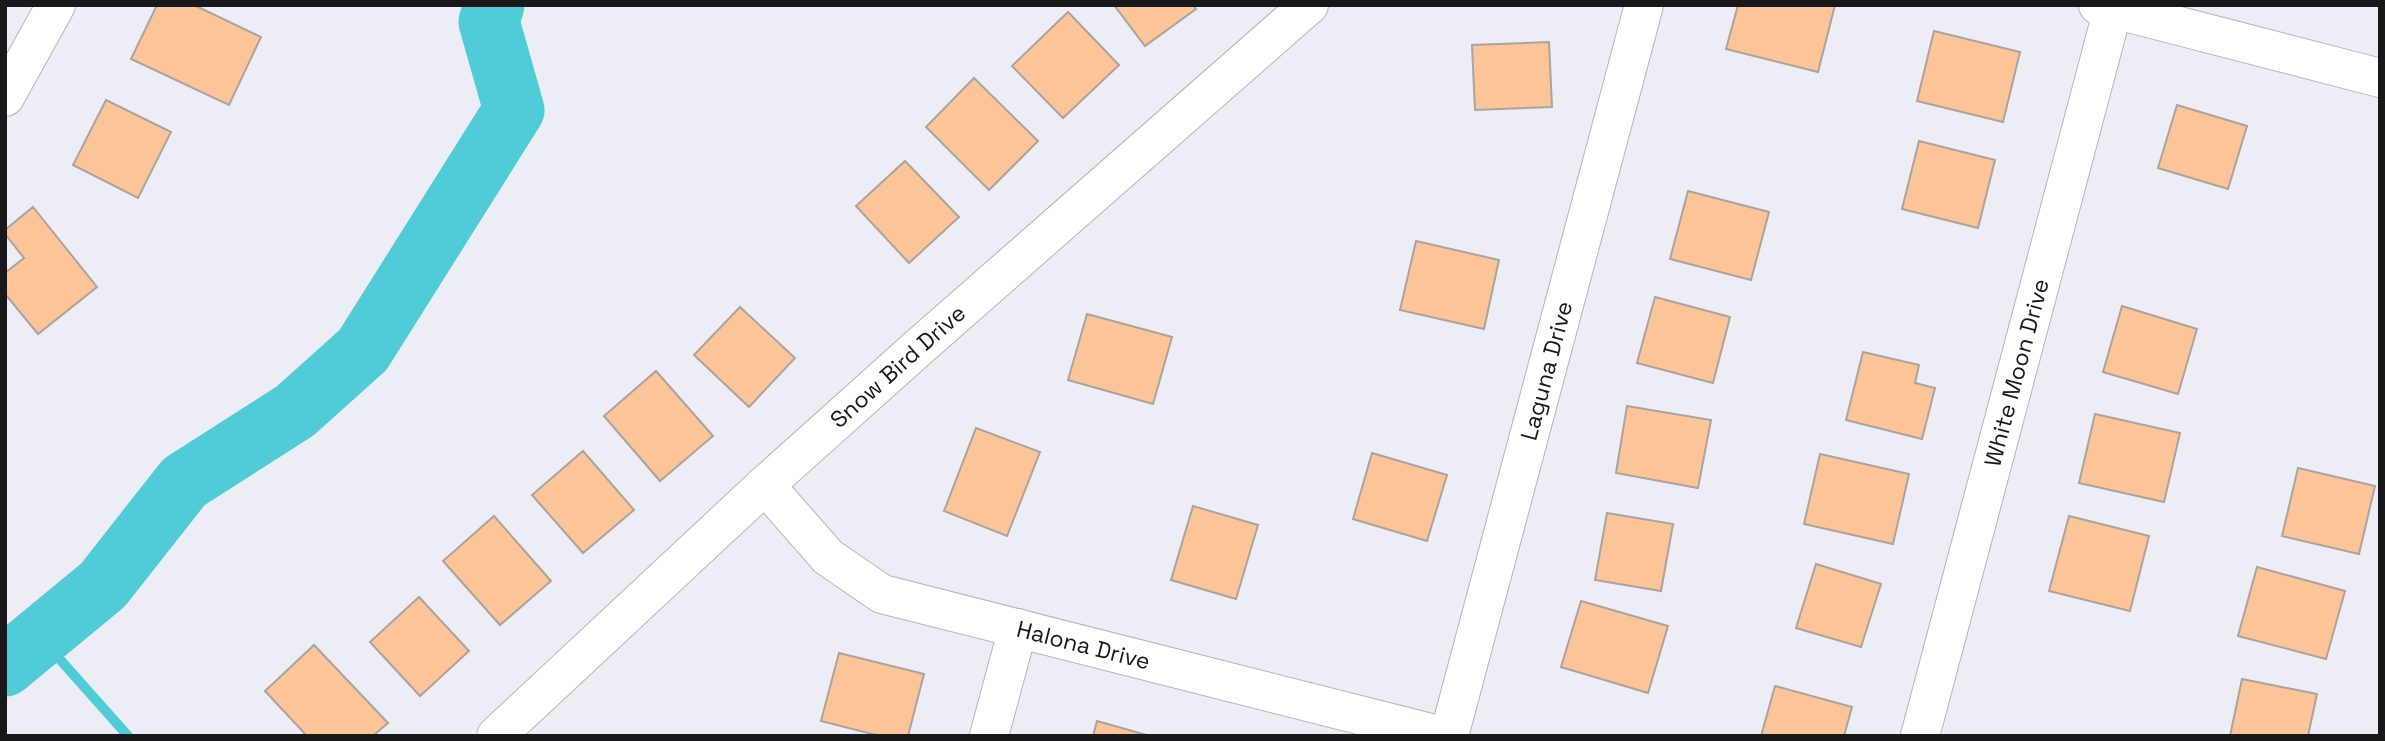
<svg xmlns="http://www.w3.org/2000/svg" width="2385" height="741" font-family="'Space Grotesk',sans-serif">
	<style>
		.lines { fill: none; stroke-linecap: round; stroke-linejoin: round }
		.stream { stroke: #50ccd9; stroke-width: 10 }
		.river { stroke: #50ccd9; stroke-width: 61 }
		.building { fill: #fdc597; stroke: #aaa39e; stroke-width: 2 }
		.minor-casing { stroke: #b5b4bc; stroke-width: 40 }
		.minor { stroke: #fff; stroke-width: 38 }
		.labels { text-anchor: middle; stroke-width: 6; stroke-linejoin: round; paint-order: stroke }
		.street-label { font-size: 23px; fill: #18181a; stroke: #ededf5 }
	</style>
	<rect width="100%" height="100%" fill="#ededf5"/>
	<g class="lines">
		<path class="stream" d="M 40,637 L 128,736"/>
		<path class="river" d="M 5,666 L 103,585 L 184,482 L 295,411 L 363,350 L 514,110 L 489,22 L 494,5"/>
	</g>
	<path class="building" d="M 157,5 L 194,5 L 261,37 L 229,105 L 131,59 Z
		M 1114,5 L 1193,5 L 1196,9 L 1145,46 Z
		M 1738,5 L 1835,5 L 1818,72 L 1726,49 Z
		M 1068,12 L 1119,65 L 1063,118 L 1012,66 Z
		M 1934,31 L 2020,52 L 2003,122 L 1917,101 Z
		M 1549,42 L 1552,107 L 1475,110 L 1472,45 Z
		M 974,78 L 1038,141 L 989,190 L 926,127 Z
		M 106,100 L 171,132 L 138,198 L 73,165 Z
		M 2177,105 L 2247,126 L 2228,189 L 2158,168 Z
		M 1919,141 L 1995,160 L 1978,228 L 1902,209 Z
		M 905,161 L 959,217 L 909,263 L 856,206 Z
		M 1688,191 L 1769,212 L 1751,280 L 1670,259 Z
		M 33,207 L 97,287 L 38,334 L 5,294 L 5,273 L 24,258 L 5,234 L 5,230 Z
		M 1416,241 L 1499,260 L 1484,329 L 1400,310 Z
		M 1655,297 L 1730,317 L 1713,383 L 1637,363 Z
		M 2122,306 L 2197,329 L 2178,394 L 2103,372 Z
		M 740,307 L 795,358 L 749,407 L 694,355 Z
		M 1087,314 L 1172,337 L 1153,404 L 1068,380 Z
		M 1863,352 L 1919,365 L 1915,383 L 1935,388 L 1922,439 L 1846,420 Z
		M 656,371 L 713,436 L 660,481 L 604,416 Z
		M 1627,406 L 1711,420 L 1698,488 L 1616,473 Z
		M 2095,414 L 2180,433 L 2164,502 L 2079,483 Z
		M 976,428 L 1040,452 L 1007,536 L 944,511 Z
		M 583,451 L 634,510 L 583,553 L 532,495 Z
		M 1372,453 L 1447,475 L 1427,541 L 1353,519 Z
		M 1820,454 L 1909,474 L 1893,544 L 1804,524 Z
		M 2298,468 L 2375,486 L 2359,554 L 2282,536 Z
		M 1193,506 L 1258,525 L 1236,599 L 1171,580 Z
		M 1607,513 L 1673,524 L 1661,591 L 1595,580 Z
		M 494,516 L 551,581 L 500,625 L 443,561 Z
		M 2069,516 L 2149,536 L 2130,611 L 2049,591 Z
		M 1816,564 L 1881,584 L 1861,647 L 1796,628 Z
		M 2257,567 L 2345,591 L 2326,659 L 2238,636 Z
		M 419,597 L 469,651 L 420,696 L 370,642 Z
		M 1581,601 L 1668,626 L 1648,693 L 1561,667 Z
		M 314,645 L 388,723 L 373,736 L 307,736 L 265,691 Z
		M 839,653 L 924,674 L 908,736 L 880,736 L 821,721 Z
		M 2242,679 L 2317,694 L 2308,736 L 2230,736 Z
		M 1775,686 L 1852,707 L 1844,736 L 1761,736 Z
		M 1097,721 L 1150,736 L 1093,736 Z"/>
	<g class="lines">
		<g class="minor-casing">
			<g id="minor">
				<path d="M 2098,5 L 2380,78"/>
				<path d="M 5,97 L 56,5"/>
				<path id="s1" d="M 765,485 L 828,557 L 882,594 L 1442,736"/>
				<path id="s2" d="M 496,736 L 765,485 L 919,347 L 1309,5"/>
				<path d="M 989,736 L 1018,628"/>
				<path id="s3" d="M 1449,736 L 1644,5"/>
				<path id="s4" d="M 1920,736 L 2113,9"/>
			</g>
		</g>
		<use href="#minor" class="minor"/>
	</g>
	<g class="labels">
		<g class="street-label">
			<text dy="8" stroke="none"><textPath href="#s2" startOffset="546">Snow Bird Drive</textPath></text>
			<text dy="8" stroke="none"><textPath href="#s3" startOffset="378">Laguna Drive</textPath></text>
			<text dy="8" stroke="none"><textPath href="#s4" startOffset="376">White Moon Drive</textPath></text>
			<text dy="8" stroke="none"><textPath href="#s1" startOffset="369">Halona Drive</textPath></text>
		</g>
	</g>
	<rect width="2385" height="741" fill="none" stroke="#18181a" stroke-width="14"/>
</svg>
